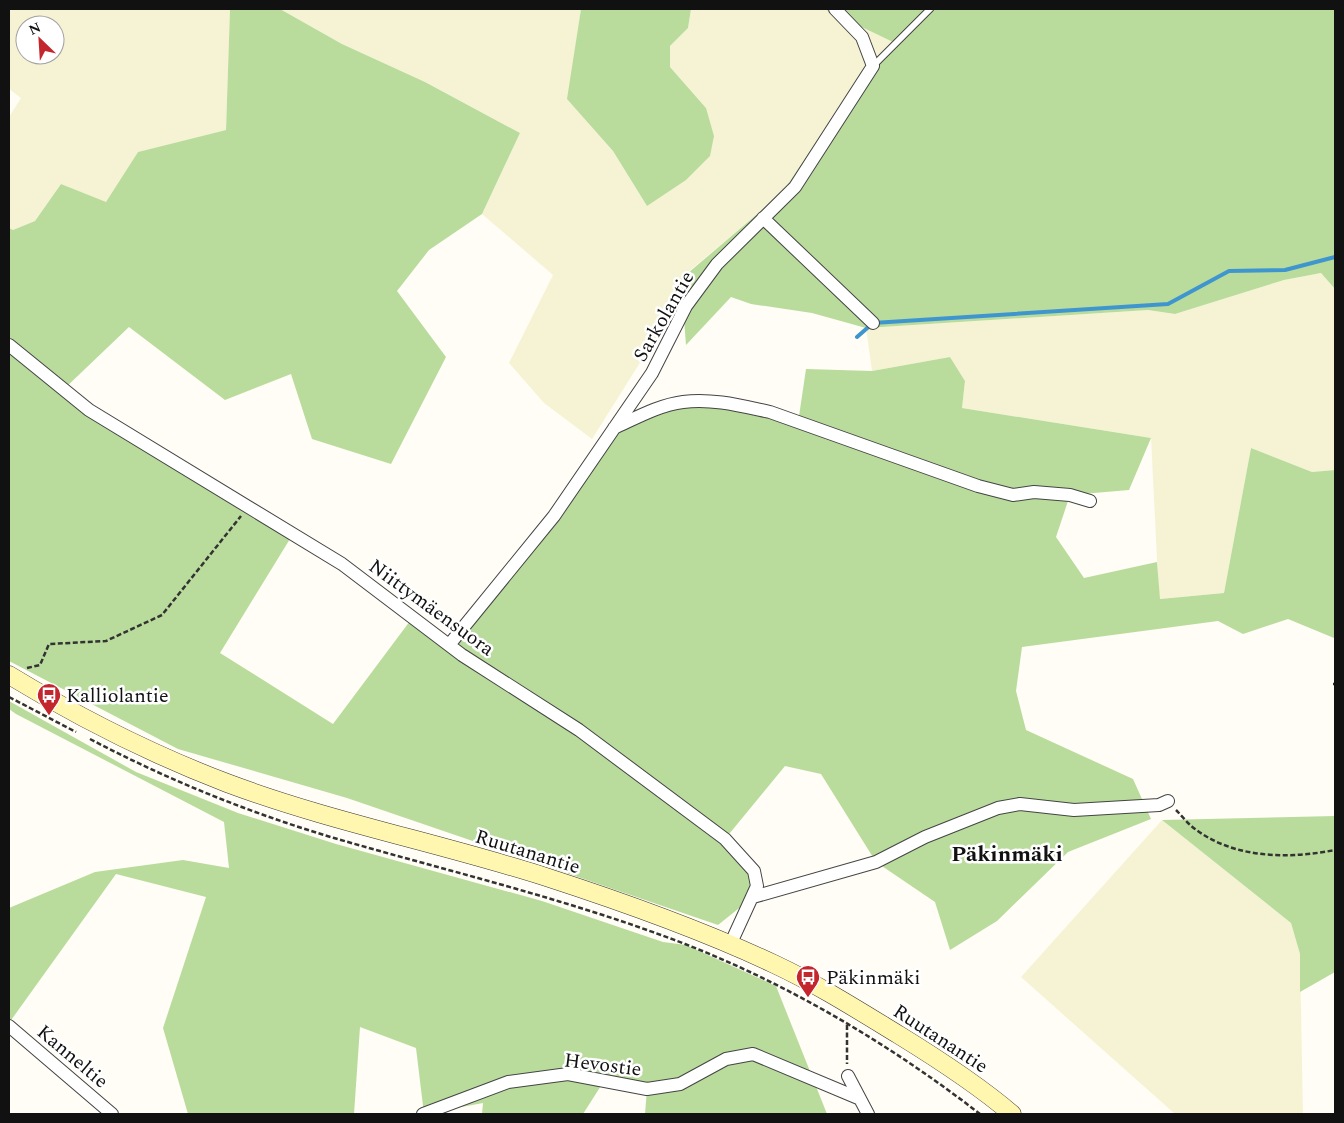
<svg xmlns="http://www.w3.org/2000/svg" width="1344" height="1123" font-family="Spectral,serif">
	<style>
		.farmland { fill: #f6f3d4; fill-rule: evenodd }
		.forest { fill: #b9dc9c }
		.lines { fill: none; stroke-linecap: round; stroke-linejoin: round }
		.stream { stroke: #3f96cf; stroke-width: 4 }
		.lane-casing { stroke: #444; stroke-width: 8 }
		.street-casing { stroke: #444; stroke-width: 14 }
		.secondary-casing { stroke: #333; stroke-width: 19 }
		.path { stroke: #333; stroke-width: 2.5; stroke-dasharray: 5 2.5; stroke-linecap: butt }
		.lane { stroke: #fff; stroke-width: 6 }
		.street { stroke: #fff; stroke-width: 12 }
		.secondary { stroke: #fff6b0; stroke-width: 18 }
		.labels { text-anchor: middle; stroke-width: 5; stroke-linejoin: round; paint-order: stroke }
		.street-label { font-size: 20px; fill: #111; stroke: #fff }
		.poi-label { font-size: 20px; fill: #111; stroke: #fff; text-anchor: start }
		.quarter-label { font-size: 22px; font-weight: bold; fill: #111; stroke: #fff }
	</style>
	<rect width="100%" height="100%" fill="#fffdf5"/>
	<path class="farmland" d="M 9,9 L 230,9 L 226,130 L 138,152 L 106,203 L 61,184 L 35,221 L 13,230 L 9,228 L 9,117 L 21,98 L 9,89 ZM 25,25 L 55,25 L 55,55 L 25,55 Z
		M 280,9 L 581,9 L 568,99 L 613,151 L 647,206 L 706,108 L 670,67 L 670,46 L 688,28 L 691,9 L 824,9 L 893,42 L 862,73 L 782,193 L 681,278 L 682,296 L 592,439 L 544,403 L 509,363 L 553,275 L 482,214 L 520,133 L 425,82 L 342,44 Z
		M 1321,273 L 1335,289 L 1335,470 L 1312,472 L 1251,448 L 1224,593 L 1159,599 L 1151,438 L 962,408 L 965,381 L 950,357 L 872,371 L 866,328 L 1148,310 L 1175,314 L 1284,280 Z
		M 1162,820 L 1291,923 L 1300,954 L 1303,1114 L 1175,1114 L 1021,977 Z"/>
	<path class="forest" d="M 230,9 L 280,9 L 342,44 L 425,82 L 520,133 L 482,214 L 429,250 L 397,291 L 446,357 L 391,464 L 312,439 L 291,374 L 225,400 L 129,327 L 64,389 L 293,534 L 220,653 L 333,724 L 413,617 L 448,645 L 614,428 L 654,410 L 713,402 L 798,423 L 806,369 L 872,371 L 950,357 L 965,381 L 962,408 L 1151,438 L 1129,490 L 1070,495 L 1056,537 L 1084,578 L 1157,562 L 1160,599 L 1224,593 L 1251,448 L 1312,472 L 1335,470 L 1335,641 L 1334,638 L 1288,619 L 1243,634 L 1218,621 L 1022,647 L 1016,691 L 1026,730 L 1133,779 L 1151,819 L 1068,852 L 997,921 L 950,950 L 935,902 L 876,862 L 821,774 L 785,766 L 725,839 L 754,871 L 753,897 L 718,925 L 347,798 L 178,749 L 9,661 L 9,228 L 13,230 L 35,221 L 61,184 L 106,202 L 138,152 L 226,130 Z
		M 581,9 L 691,9 L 688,28 L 670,46 L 670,67 L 706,108 L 714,136 L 710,156 L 686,180 L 647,206 L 613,151 L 567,99 Z
		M 824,9 L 1335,9 L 1335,289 L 1321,273 L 1284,280 L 1175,314 L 1148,310 L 866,328 L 812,313 L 751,304 L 731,297 L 686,345 L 681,279 L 782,193 L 862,73 L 893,42 Z
		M 9,701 L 136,772 L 238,813 L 336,844 L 542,901 L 663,942 L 686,945 L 776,986 L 827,1114 L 645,1114 L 647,1089 L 604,1081 L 583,1114 L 482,1114 L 483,1103 L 424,1114 L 416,1048 L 360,1027 L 354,1114 L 188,1114 L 163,1028 L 206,897 L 116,874 L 9,1023 L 9,908 L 95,872 L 183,860 L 229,868 L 224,822 L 16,714 L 9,709 Z
		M 1335,816 L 1335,972 L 1300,992 L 1300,954 L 1291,923 L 1162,820 Z"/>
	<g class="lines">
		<path class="stream" d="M 857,337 L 873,323 L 1168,304 L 1229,271 L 1285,270 L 1335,257"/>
		<g class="lane-casing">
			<path id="lane" d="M 873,66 L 930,9"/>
		</g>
		<g class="street-casing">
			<path id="street" d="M 763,218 L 873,323
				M 9,345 L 89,410 L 342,564 L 462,655 L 579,730 L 725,839 L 754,871 L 757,886 L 730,945
				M 614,428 C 636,418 659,405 683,402 C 712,398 742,406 770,412 L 978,486 L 1013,495 L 1034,492 L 1070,495 L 1090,501
				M 449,645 L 554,516 L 652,373 L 686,306 L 717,264 L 795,187 L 873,66 L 862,37 L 835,9
				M 753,897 L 876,862 L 925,837 L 998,808 L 1020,804 L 1074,810 L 1159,805 L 1168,801
				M 9,1026 L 112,1114
				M 848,1076 L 868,1114
				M 423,1114 L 508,1082 L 568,1074 L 647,1089 L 680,1084 L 726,1059 L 753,1054 L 858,1098"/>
		</g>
		<g class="secondary-casing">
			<path id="secondary" d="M 9,675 C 78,717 151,754 227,783 C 331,822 440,843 546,877 C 623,902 700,929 774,964 C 817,984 858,1010 899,1035 C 938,1059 977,1084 1012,1114"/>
		</g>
		<path class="path" d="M 27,668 L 40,665 L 49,644 L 106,641 L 162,615 L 241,516
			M 1333,684 L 1335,684
			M 9,697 L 76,732
			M 90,739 C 168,780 250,813 334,838 C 451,872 571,900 685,944 C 790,985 891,1045 980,1114
			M 1176,810 C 1182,816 1188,824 1195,829 C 1235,859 1289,859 1335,850
			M 847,1025 L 847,1064"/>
		<use href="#lane" class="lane"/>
		<use href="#street" class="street"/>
		<use href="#secondary" class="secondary"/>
	</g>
	<defs>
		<g id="bus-pin" transform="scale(1.25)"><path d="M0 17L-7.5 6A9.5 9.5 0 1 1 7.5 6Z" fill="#c4262e" stroke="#fff"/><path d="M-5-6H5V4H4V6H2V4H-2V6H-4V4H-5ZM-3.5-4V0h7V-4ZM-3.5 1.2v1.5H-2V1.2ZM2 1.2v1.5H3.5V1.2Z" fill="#fff"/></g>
	</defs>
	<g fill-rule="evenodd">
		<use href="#bus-pin" x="49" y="695"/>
		<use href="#bus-pin" x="808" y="977"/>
	</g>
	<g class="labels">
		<g class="street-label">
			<text transform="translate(663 316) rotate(-60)" y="7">Sarkolantie</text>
			<text transform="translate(432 607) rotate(36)" y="7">Niittymäensuora</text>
			<text transform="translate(528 851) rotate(17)" y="7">Ruutanantie</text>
			<text transform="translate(941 1038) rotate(33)" y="7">Ruutanantie</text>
			<text transform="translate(73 1056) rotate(40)" y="7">Kanneltie</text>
			<text transform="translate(603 1064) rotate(7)" y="7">Hevostie</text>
		</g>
		<g class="poi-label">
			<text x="66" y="702">Kalliolantie</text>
			<text x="826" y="984">Päkinmäki</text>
		</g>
		<g class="quarter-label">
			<text x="1007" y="861">Päkinmäki</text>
		</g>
	</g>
	<rect width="1344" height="1123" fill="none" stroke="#111111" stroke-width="20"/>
	<g transform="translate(40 40) rotate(335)"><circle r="24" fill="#ffffff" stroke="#a0a0a0"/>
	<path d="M0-4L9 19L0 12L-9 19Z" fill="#c4262e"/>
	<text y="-8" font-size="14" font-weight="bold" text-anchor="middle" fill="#111111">N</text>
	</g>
</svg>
